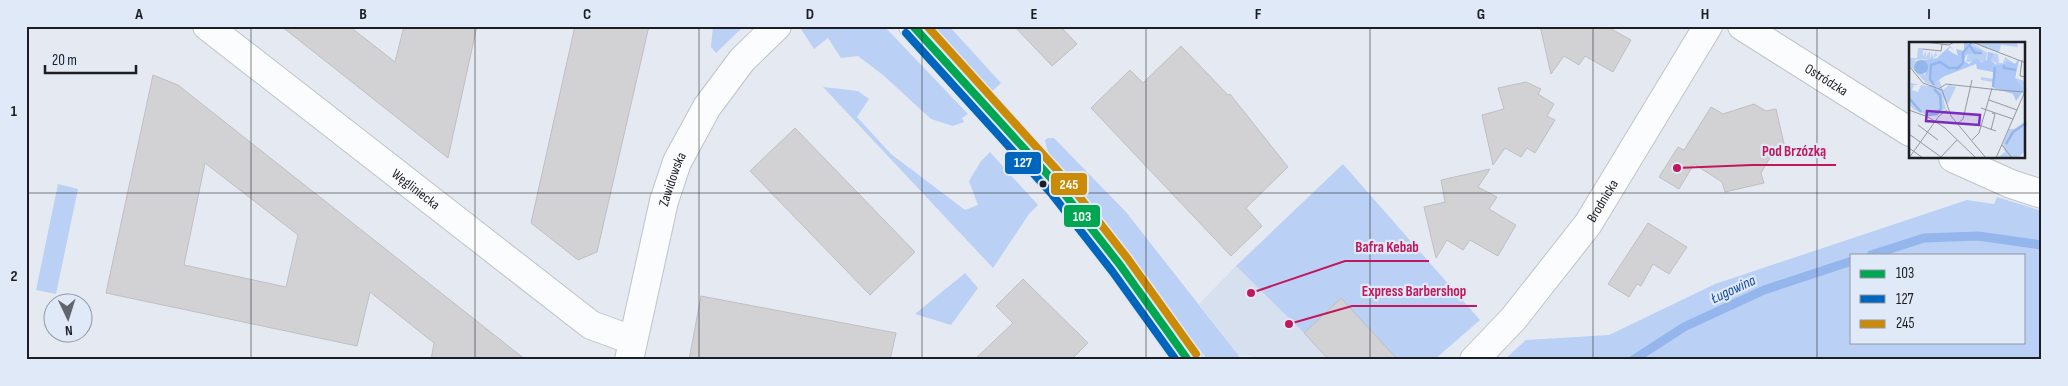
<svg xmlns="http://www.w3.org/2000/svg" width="2068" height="386" font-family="'Sofia Sans Condensed',sans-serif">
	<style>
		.built { fill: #d7e0ef }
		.green { fill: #bad0f5; fill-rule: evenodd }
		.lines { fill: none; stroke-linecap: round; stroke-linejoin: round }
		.stream { stroke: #94b6ec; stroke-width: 9 }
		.building { fill: #d2d1d4; stroke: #c0bfc2; fill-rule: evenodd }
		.minor-casing { stroke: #bfc3c9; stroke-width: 30 }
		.tertiary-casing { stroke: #bfc3c9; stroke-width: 30 }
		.minor { stroke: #fbfcfd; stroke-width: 28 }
		.tertiary { stroke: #fbfcfd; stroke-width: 28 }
		.bus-1-casing { stroke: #e0e9f7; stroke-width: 11 }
		.bus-2-casing { stroke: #e0e9f7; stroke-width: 11 }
		.bus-3-casing { stroke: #e0e9f7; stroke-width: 11 }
		.bus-1 { stroke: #00a651; stroke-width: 8 }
		.bus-2 { stroke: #0065bd; stroke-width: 8 }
		.bus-3 { stroke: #cb8b07; stroke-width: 8 }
		.grid { fill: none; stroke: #1b1e23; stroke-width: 1; stroke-opacity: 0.55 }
		.bus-dot { fill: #1b1e23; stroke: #e0e9f7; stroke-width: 2 }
		.labels { text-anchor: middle; stroke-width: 4.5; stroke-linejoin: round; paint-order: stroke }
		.street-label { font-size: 14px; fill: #1b1e23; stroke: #e0e9f7 }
		.water-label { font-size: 15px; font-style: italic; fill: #13489e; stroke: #e0e9f7 }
		.inset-river { fill: none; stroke: #94b6ec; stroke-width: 2.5 }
		.inset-road { fill: none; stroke: #94989f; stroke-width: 1 }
		.view { fill: #7b2cbf; fill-opacity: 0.15; stroke: #7b2cbf; stroke-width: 2.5 }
		.inset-edge { fill: none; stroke: #1b1e23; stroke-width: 2.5 }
		.leader { fill: none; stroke: #c2185b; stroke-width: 2 }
		.callout-dot { fill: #c2185b; stroke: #e0e9f7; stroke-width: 2 }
		.callout-label { font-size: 15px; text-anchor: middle; font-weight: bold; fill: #c2185b; stroke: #e0e9f7; stroke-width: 4.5; stroke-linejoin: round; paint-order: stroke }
		.line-badge { stroke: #e0e9f7; stroke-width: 2 }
		.badge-label { font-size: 14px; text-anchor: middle; font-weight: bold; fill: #fff }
		.neatline { fill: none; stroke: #1b1e23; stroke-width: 2 }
		.grid-label { font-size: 16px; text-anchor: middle; font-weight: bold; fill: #1b1e23 }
	</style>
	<rect width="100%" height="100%" fill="#e5eaf2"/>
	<path class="built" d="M 1236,266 L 1304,333 L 1398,360 L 1254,360 L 1251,356 L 1239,356 L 1199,304 Z"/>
	<path class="green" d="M 713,26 L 744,26 L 716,53 L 711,47 Z
		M 799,26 L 884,26 L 968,114 L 962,118 L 964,122 L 953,126 L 931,119 L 883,75 L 858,56 L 841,58 L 828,38 L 814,49 Z
		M 924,26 L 949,26 L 1001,83 L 988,95 Z
		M 823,87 L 858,91 L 869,99 L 857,117 L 891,154 L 965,210 L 978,205 L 969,181 L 981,161 L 990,152 L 1038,205 L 1029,214 L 993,268 Z
		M 1048,138 L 1054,138 L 1126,212 L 1239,356 L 1236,359 L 1208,360 L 1174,319 L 1050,160 L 1045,140 Z
		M 1343,164 L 1480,320 L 1434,360 L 1398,360 L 1304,333 L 1236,266 Z
		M 58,184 L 78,189 L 56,294 L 36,290 Z
		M 1997,197 L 2042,211 L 2042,360 L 1504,360 L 1526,340 L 1609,335 L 1715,284 L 1967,200 L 1994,204 ZM 1852,255 L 2024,255 L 2024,342 L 1852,342 Z
		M 965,273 L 978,288 L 951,325 L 915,314 Z"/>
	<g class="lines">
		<path class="stream" d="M 1871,255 L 1924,238 L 1978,236 L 2042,245
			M 1633,360 L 1684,327 L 1764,290 L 1852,261"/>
	</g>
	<path class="building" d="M 281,26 L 349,26 L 395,62 L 404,26 L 477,26 L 448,158 Z
		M 575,26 L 649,26 L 597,252 L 578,260 L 531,223 Z
		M 1014,26 L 1060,26 L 1077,44 L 1052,66 Z
		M 1540,26 L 1606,26 L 1631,40 L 1613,72 L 1585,56 L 1579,65 L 1564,56 L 1551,74 Z
		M 1181,46 L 1228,95 L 1230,94 L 1288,167 L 1246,208 L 1262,226 L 1231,256 L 1091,108 L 1130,70 L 1143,83 Z
		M 153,75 L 178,85 L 526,360 L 431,360 L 434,343 L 370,292 L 357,346 L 106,293 ZM 205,163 L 298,235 L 286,287 L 184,265 Z
		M 1526,82 L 1541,89 L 1538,94 L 1554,104 L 1547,116 L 1555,120 L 1535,153 L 1527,148 L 1521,157 L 1505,148 L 1493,165 L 1482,115 L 1504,109 L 1498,88 Z
		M 1754,104 L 1766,111 L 1776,109 L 1785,148 L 1775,151 L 1768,161 L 1761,173 L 1764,183 L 1725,192 L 1722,182 L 1694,164 L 1679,189 L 1659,177 L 1678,147 L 1684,150 L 1711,107 L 1723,114 Z
		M 795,128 L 915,252 L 870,295 L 750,171 Z
		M 1490,169 L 1478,187 L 1497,197 L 1489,209 L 1516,225 L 1498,256 L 1470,240 L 1463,250 L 1447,240 L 1436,258 L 1424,207 L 1445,202 L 1441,180 Z
		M 1648,223 L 1687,247 L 1669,274 L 1653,264 L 1641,286 L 1637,284 L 1629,297 L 1608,284 Z
		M 1023,279 L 1088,343 L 1071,360 L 974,360 L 1013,323 L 996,306 Z
		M 701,296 L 896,333 L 890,360 L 689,360 Z
		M 1341,298 L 1398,360 L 1329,360 L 1304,333 Z"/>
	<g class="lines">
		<g class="minor-casing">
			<g id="minor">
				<path id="s1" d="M 207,26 L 591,325 L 632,340"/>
				<path id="s2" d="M 1742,26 L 1910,132"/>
				<path d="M 1953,158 L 2011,184 L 2042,194"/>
				<path id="s3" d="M 629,360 L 664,201 L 677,162 L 707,107 L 742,60 L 777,26"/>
				<path id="s4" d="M 1474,360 L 1514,318 L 1588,224 L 1708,26"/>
			</g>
		</g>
		<g class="tertiary-casing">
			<path id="tertiary" d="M 913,26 L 1059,187 L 1120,265 L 1188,360"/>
		</g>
		<use href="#minor" class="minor"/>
		<use href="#tertiary" class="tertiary"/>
		<g class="bus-1-casing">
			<path id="bus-1" d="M 913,26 L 1059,187 L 1120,265 L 1188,360"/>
		</g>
		<g class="bus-2-casing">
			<path id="bus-2" d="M 906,33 L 1051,193 L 1112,271 L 1176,360"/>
		</g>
		<g class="bus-3-casing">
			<path id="bus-3" d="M 927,26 L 1067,181 L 1128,259 L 1196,354"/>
		</g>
		<use href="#bus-1" class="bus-1"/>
		<use href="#bus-2" class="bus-2"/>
		<use href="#bus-3" class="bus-3"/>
	</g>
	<path class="grid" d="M 251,26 L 251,360M 475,26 L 475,360M 699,26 L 699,360M 922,26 L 922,360M 1146,26 L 1146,360M 1370,26 L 1370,360M 1593,26 L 1593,360M 1817,26 L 1817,360M 26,193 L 2042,193"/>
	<circle class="bus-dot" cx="1043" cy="184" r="4.5"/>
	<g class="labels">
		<g class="street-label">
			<text dy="5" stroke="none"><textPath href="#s2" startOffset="100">Ostródzka</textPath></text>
			<text dy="5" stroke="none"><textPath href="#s3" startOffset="186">Zawidowska</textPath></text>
			<text dy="5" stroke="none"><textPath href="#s1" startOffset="265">Węgliniecka</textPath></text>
			<text dy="5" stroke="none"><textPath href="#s4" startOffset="205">Brodnicka</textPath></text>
		</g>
		<g class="water-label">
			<text transform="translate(1733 289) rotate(-25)" y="5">Ługowina</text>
		</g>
	</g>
	<g transform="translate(1909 42)">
		<rect width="116" height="116" fill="#e5eaf2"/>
		<path d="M 57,0 L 62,0 L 77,10 L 89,12 L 90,21 L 94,21 L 96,15 L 106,22 L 110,17 L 106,36 L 116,39 L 115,48 L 84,46 L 84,40 L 72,38 L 72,35 L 85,37 L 87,21 L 82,18 L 83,12 L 78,11 L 77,19 L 57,20 L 59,12 L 75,9 ZM 64,0 L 108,0 L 109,5 L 92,3 L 90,10 L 79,7 L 79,3 L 78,7 ZM 9,6 L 14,6 L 14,14 L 18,8 L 16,16 L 21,9 L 21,17 L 23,9 L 24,16 L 27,9 L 28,14 L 36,8 L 23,17 L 3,18 L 19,21 L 23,43 L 17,41 L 0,23 L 0,16 L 8,16 ZM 6,19 L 17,21 L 16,33 L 5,26 ZM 30,38 L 34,48 L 40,43 L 47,45 L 39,62 L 34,56 L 37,67 L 20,74 L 4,67 L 0,62 L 2,41 L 11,43 L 5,43 L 3,48 L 9,50 L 12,43 L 20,44 ZM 116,80 L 116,109 L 109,116 L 88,116 L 96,110 L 94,102 L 100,87 L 105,87 Z" fill="#bad0f5" fill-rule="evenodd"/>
		<path d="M 55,0 L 75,9 L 57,13 L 55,19 L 60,22 L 67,16 L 72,20 L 78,18 L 79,10 L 85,11 L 82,18 L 87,23 L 97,22 L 97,19 L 106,22 L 110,17 L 106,36 L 115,48 L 107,59 L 104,52 L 84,46 L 84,30 L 68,27 L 67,22 L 36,34 L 25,41 L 27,44 L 20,38 L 19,21 L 19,32 L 18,34 L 17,20 L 3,20 L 28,16 L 41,4 L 45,8 L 41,5 L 39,8 L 49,14 L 47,7 L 55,9 Z" fill="#adc8f6"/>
		<path d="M5 25a7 7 0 1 1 14 0a7 7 0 1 1-14 0Z" fill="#94b6ec"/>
		<path class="inset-river" d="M 61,4 L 66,11 L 73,11M 95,23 L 95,26 L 107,28M 25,43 L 21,37 L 22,23 L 31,20 L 40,26 L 49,26 L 54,21 L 54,11 L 62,1M 84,45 L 86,25M 0,56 L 12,70M 18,73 L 28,72 L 32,66 L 31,53 L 25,47M 97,102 L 104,90 L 117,81"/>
		<path class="inset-road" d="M 16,0 L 40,3 L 45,0M 63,0 L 117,21M 14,7 L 32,9 L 33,2M 113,18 L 111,34 L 117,35M 0,24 L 14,41 L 33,48 L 42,74 L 77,116M 31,46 L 37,42 L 90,48M 90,48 L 115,50M 80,58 L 108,68M 72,66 L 104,77M 0,68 L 19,75 L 36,86 L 67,116M 48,82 L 54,77 L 63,38M 67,82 L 87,89M 9,83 L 29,98M 82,88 L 86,72 L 83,71M 0,92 L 32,115M 62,99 L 70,91 L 83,46M 93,103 L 103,116M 0,106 L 14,116M 0,116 L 30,74 L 38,68M 31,116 L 48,98M 87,116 L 117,47"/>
		<path class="view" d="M 18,69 L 71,73 L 70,83 L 17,79 Z"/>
		<rect width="116" height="116" class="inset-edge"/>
	</g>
	<path class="leader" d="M1677 168L1752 165H1836M1251 293L1345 261H1429M1289 324L1352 306H1477"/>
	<g class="callout-dot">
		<circle cx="1677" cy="168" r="5"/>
		<circle cx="1251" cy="293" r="5"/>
		<circle cx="1289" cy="324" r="5"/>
	</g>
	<g class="callout-label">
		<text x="1794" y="156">Pod Brzózką</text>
		<text x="1387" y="252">Bafra Kebab</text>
		<text x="1414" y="296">Express Barbershop</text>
	</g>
	<g class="line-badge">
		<rect x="1004" y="151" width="38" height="24" rx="5" fill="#0065bd"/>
		<rect x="1050" y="172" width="38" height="24" rx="5" fill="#cb8b07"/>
		<rect x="1063" y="204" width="38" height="24" rx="5" fill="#00a651"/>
	</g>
	<g class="badge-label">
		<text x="1023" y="167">127</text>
		<text x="1069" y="189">245</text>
		<text x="1082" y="221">103</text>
	</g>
	<rect width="2068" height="386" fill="none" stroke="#e0e9f7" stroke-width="55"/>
	<rect x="1850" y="254" width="175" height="90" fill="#e0e9f7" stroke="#9198a2"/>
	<rect x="1860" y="270" width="25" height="8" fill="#00a651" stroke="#9198a2"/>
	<text x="1896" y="278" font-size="15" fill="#1b1e23">103</text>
	<rect x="1860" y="295" width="25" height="8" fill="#0065bd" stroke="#9198a2"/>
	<text x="1896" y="304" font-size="15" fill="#1b1e23">127</text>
	<rect x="1860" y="320" width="25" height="8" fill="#cb8b07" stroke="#9198a2"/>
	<text x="1896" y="328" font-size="15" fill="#1b1e23">245</text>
	<g transform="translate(68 318) rotate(176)"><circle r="24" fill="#e0e9f7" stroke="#9198a2"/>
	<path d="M0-4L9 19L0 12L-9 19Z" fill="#62656b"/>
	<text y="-8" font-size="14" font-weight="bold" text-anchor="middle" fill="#1b1e23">N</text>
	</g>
	<path d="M45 65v8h91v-8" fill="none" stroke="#1b1e23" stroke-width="2.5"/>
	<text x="52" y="65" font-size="15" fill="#1b1e23" stroke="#e0e9f7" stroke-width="4" paint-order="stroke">20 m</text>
	<rect x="28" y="28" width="2012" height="330" class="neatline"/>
	<g class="grid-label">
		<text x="139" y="19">A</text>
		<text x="363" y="19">B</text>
		<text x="587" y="19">C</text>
		<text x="810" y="19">D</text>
		<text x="1034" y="19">E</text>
		<text x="1258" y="19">F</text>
		<text x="1481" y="19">G</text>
		<text x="1705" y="19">H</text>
		<text x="1929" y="19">I</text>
		<text x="14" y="116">1</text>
		<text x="14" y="281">2</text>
	</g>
</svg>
